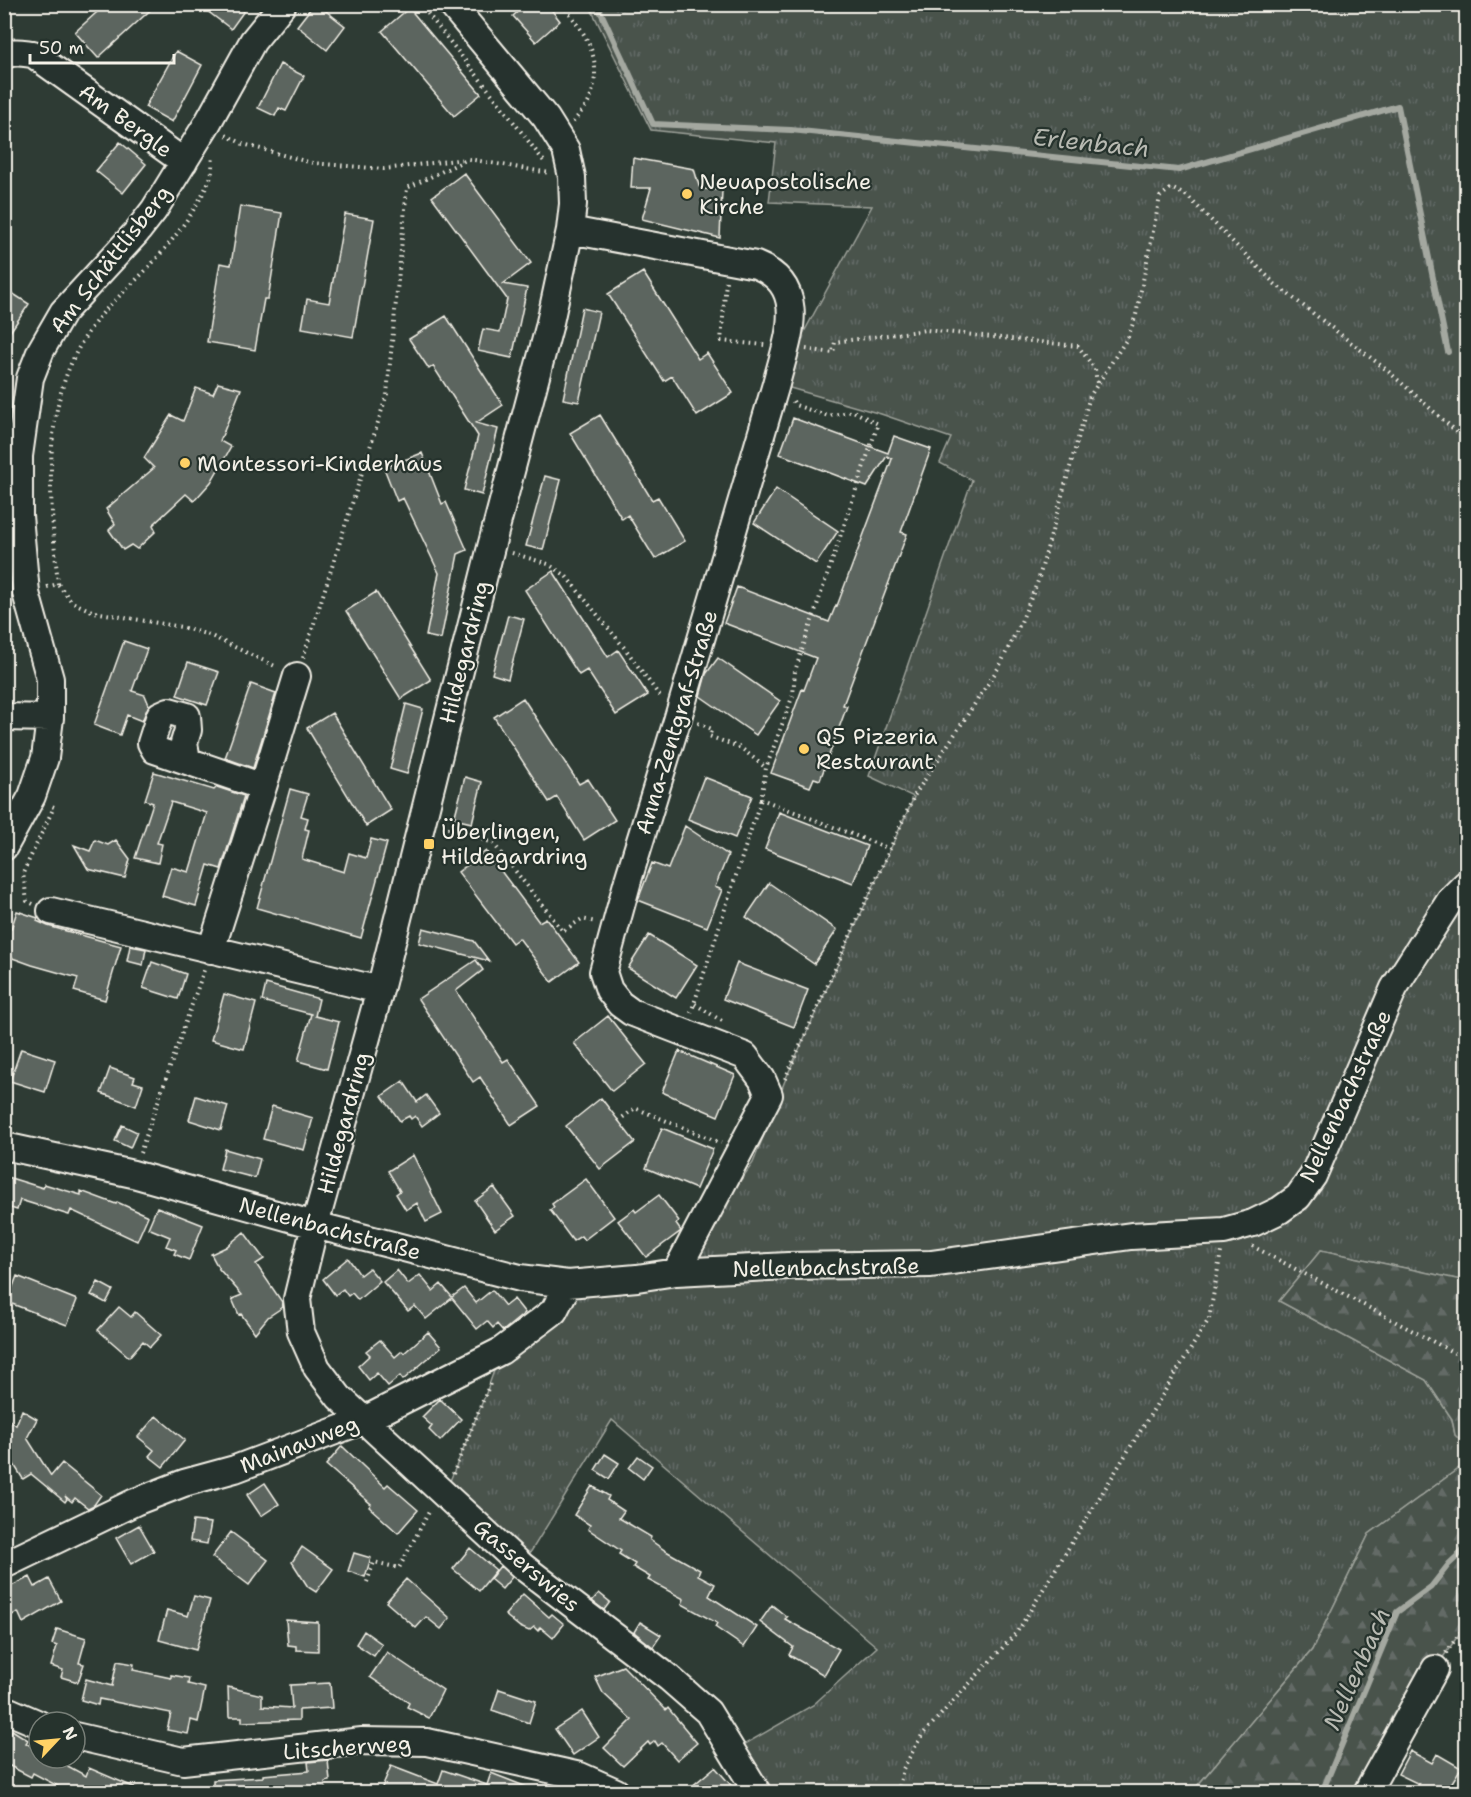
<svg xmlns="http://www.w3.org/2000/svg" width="1471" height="1797" font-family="'Shantell Sans',sans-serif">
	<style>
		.grass { fill: url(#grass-tufts); stroke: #9ea29a; stroke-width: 1.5 }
		.forest { fill: url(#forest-firs); stroke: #9ea29a; stroke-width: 1.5 }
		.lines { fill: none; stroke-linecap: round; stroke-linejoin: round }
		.stream { stroke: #a4a8a0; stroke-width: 6 }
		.building { fill: #5c655e; stroke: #f4f1e8; stroke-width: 1.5 }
		.minor-casing { stroke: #f4f1e8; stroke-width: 30 }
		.path { stroke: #f4f1e8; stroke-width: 4; stroke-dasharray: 1.5 4.5; stroke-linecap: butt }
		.minor { stroke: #26332d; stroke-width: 26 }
		.poi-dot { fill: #ffd166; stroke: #26332d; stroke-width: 2 }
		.labels { text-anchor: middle; stroke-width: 4.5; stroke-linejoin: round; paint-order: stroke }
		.street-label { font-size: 22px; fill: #f4f1e8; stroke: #26332d }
		.poi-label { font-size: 22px; fill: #f4f1e8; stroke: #26332d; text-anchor: start }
		.water-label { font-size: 24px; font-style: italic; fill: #b8bab2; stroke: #26332d }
	</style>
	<defs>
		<pattern id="grass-tufts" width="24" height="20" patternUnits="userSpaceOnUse" patternTransform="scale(1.5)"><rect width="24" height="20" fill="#48524c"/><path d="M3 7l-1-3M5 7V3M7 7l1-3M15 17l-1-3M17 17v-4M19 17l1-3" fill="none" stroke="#636b66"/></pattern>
		<pattern id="forest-firs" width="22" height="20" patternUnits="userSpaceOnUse" patternTransform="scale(1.5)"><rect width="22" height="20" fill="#48524c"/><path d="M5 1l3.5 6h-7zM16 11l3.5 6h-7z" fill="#636b66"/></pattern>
	</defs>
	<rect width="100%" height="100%" fill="#2e3b34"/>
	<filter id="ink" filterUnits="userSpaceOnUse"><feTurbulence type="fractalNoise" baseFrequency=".0167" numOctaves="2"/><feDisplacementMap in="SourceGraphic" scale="12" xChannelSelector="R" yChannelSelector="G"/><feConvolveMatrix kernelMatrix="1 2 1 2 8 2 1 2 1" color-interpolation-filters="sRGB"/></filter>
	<g filter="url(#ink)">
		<path class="grass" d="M 589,5 L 1466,5 L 1466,1281 L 1321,1250 L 1279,1301 L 1426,1380 L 1452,1419 L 1455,1435 L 1466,1446 L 1466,1463 L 1369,1534 L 1312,1650 L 1192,1792 L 757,1792 L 733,1751 L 813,1705 L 877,1647 L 612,1420 L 522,1566 L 445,1493 L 485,1396 L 501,1351 L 568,1284 L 676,1271 L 753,1163 L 786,1078 L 914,797 L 869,776 L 972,480 L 940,463 L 951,438 L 881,414 L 776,384 L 872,206 L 769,202 L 776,143 L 651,130 Z"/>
		<path class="forest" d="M 1321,1250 L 1466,1281 L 1466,1446 L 1455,1435 L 1452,1419 L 1426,1380 L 1279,1301 Z
			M 1466,1463 L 1466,1624 L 1435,1669 L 1367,1792 L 1192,1792 L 1312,1650 L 1369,1534 Z"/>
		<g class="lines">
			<path class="stream" d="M 597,4 L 653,124 L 791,130 L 1179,170 L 1398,106 L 1448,352
				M 1322,1792 L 1397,1612 L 1431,1587 L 1449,1564 L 1466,1548"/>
		</g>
		<path class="building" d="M 106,4 L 157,4 L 98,58 L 75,32 Z
			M 198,4 L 249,4 L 231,29 Z
			M 314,4 L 317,4 L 345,26 L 327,50 L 297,26 Z
			M 526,4 L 547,4 L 560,21 L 536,42 L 513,16 Z
			M 409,8 L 481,94 L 454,116 L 382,31 Z
			M 176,51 L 202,65 L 172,122 L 145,107 Z
			M 280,64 L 304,76 L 286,111 L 279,108 L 275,116 L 258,108 Z
			M 120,142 L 146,164 L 123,193 L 96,171 Z
			M 633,158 L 694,169 L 700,189 L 722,190 L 720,238 L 642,219 L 651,188 L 631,188 Z
			M 464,173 L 531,263 L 503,284 L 527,288 L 512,358 L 478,351 L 483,329 L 500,332 L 507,299 L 432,197 Z
			M 240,206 L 282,213 L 268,299 L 264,299 L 255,350 L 207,342 L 220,263 L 231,265 Z
			M 345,214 L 374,219 L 353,337 L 302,328 L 307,299 L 329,303 Z
			M 643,272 L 698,359 L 707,353 L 733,393 L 697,416 L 672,376 L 664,381 L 608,294 Z
			M 4,288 L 29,304 L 4,341 Z
			M 582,308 L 599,312 L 579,402 L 563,399 Z
			M 446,316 L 503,405 L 476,423 L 498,429 L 482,495 L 464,490 L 478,436 L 433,366 L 429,369 L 409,339 Z
			M 218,383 L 241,389 L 220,441 L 231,447 L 211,482 L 194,501 L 186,494 L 153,525 L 156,531 L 137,549 L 131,545 L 123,550 L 109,530 L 115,524 L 106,509 L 154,468 L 144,458 L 171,415 L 183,421 L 196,388 L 213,394 Z
			M 600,415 L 652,500 L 658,497 L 685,541 L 655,559 L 628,515 L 622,519 L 570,433 Z
			M 793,418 L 888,453 L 894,436 L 931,449 L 901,532 L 907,534 L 843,705 L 847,706 L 820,780 L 814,778 L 810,787 L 771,773 L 802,689 L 804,690 L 816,658 L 724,623 L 737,587 L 829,622 L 836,605 L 837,606 L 892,459 L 887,456 L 867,487 L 780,454 Z
			M 422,453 L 442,504 L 446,502 L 467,550 L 458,554 L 441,639 L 426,636 L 439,573 L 403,498 L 397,501 L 384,468 Z
			M 545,476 L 561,480 L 543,550 L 526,546 Z
			M 776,489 L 838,531 L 816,564 L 754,523 Z
			M 553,571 L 608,657 L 618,650 L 648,695 L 616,715 L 587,670 L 579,675 L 525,590 Z
			M 376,592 L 431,680 L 401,699 L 346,611 Z
			M 508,615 L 524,619 L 508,679 L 492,674 Z
			M 124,641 L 147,649 L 132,691 L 145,695 L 149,705 L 142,721 L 127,715 L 120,735 L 94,725 Z
			M 718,658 L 780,701 L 756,735 L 700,696 L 706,674 Z
			M 188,662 L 219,672 L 207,705 L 177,695 Z
			M 251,684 L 276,693 L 253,768 L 225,758 Z
			M 523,698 L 579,784 L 588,779 L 615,820 L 584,840 L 557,797 L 549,802 L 494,717 Z
			M 406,704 L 423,709 L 407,774 L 390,769 Z
			M 332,713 L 391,810 L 366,826 L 307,728 Z
			M 154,772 L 214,790 L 217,787 L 244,796 L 221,869 L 208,865 L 196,906 L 162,896 L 171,867 L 189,872 L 207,813 L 171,802 L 157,843 L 162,844 L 158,863 L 135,858 L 153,803 L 145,800 Z
			M 465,777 L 482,782 L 472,823 L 454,819 Z
			M 704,777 L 752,796 L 735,838 L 688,819 Z
			M 290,789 L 308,794 L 301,816 L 308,818 L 305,829 L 309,830 L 302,859 L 344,872 L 349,853 L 366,858 L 371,839 L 387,843 L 361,938 L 257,908 Z
			M 779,812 L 867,846 L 853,883 L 765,849 Z
			M 685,826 L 728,855 L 715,887 L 722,890 L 707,927 L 638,900 L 652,863 L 668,869 Z
			M 95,840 L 108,845 L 116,840 L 130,859 L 125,878 L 88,869 L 74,845 L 90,851 Z
			M 486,851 L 539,922 L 546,918 L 579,962 L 552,982 L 519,938 L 512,943 L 458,872 Z
			M 769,883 L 837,930 L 814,964 L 746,917 Z
			M 17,911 L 38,918 L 37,921 L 48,926 L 121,946 L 105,1000 L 74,991 L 78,978 L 32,965 L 4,955 L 4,927 L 11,929 Z
			M 423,928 L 474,941 L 489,961 L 419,943 Z
			M 649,935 L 697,965 L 676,998 L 628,968 Z
			M 130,946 L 146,949 L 143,965 L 127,961 Z
			M 476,960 L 483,970 L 456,991 L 503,1062 L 508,1059 L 540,1106 L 511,1125 L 480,1077 L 473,1082 L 418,999 Z
			M 152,962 L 186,974 L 178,999 L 143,988 Z
			M 737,963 L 808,990 L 794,1027 L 723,999 Z
			M 266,984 L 319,999 L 315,1016 L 339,1022 L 327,1069 L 298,1061 L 311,1014 L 262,1001 Z
			M 224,994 L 256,1003 L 244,1049 L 211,1040 Z
			M 608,1016 L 646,1064 L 612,1091 L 574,1043 Z
			M 21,1049 L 55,1060 L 45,1092 L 10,1081 Z
			M 679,1051 L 735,1075 L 718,1116 L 662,1092 Z
			M 110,1068 L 135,1077 L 133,1082 L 143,1085 L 136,1106 L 101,1093 Z
			M 403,1081 L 417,1102 L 426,1095 L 439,1113 L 422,1126 L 415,1116 L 411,1119 L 409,1116 L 400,1121 L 382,1096 Z
			M 196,1096 L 228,1106 L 221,1130 L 189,1120 Z
			M 601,1098 L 635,1142 L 600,1169 L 566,1126 Z
			M 272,1106 L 313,1118 L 304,1150 L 263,1139 Z
			M 122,1125 L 137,1132 L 130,1148 L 115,1141 Z
			M 662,1128 L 713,1149 L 696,1189 L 646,1168 Z
			M 225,1149 L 260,1159 L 255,1178 L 220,1169 Z
			M 413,1155 L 442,1214 L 426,1222 L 417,1203 L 406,1210 L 396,1194 L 400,1191 L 388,1171 Z
			M 4,1176 L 43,1188 L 44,1184 L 81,1195 L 81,1191 L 116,1204 L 117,1202 L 148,1216 L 137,1241 L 71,1210 L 69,1215 L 20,1200 L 17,1210 L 4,1206 Z
			M 586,1179 L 614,1217 L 584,1240 L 581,1236 L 573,1241 L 550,1210 L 554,1207 L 552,1204 Z
			M 494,1187 L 515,1216 L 495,1230 L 475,1201 Z
			M 659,1195 L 679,1221 L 676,1224 L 681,1231 L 646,1257 L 618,1221 L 634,1209 L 636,1212 Z
			M 157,1207 L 203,1225 L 189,1260 L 174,1254 L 176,1250 L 166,1246 L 170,1237 L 148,1228 Z
			M 244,1232 L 264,1259 L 256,1264 L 282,1302 L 283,1307 L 268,1317 L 255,1333 L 241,1314 L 239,1315 L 232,1299 L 242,1295 L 219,1269 L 211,1254 L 226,1247 Z
			M 348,1258 L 360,1275 L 369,1268 L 380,1281 L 358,1300 L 352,1293 L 348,1296 L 343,1289 L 335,1295 L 323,1279 Z
			M 397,1270 L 408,1284 L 420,1275 L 433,1291 L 441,1284 L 452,1297 L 464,1288 L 476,1303 L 492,1290 L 505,1306 L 514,1299 L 525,1313 L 503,1331 L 497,1324 L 493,1328 L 487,1321 L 477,1329 L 452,1298 L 426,1319 L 415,1306 L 408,1311 L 383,1282 Z
			M 17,1276 L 77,1300 L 67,1325 L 7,1302 Z
			M 98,1282 L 113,1290 L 106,1303 L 91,1295 Z
			M 119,1307 L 131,1317 L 135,1312 L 161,1335 L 150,1347 L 143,1341 L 129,1357 L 98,1330 Z
			M 428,1332 L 441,1347 L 403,1380 L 400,1376 L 388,1386 L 377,1373 L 369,1380 L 358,1366 L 370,1355 L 366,1351 L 380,1340 L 395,1357 L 402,1351 L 404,1353 Z
			M 440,1399 L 461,1419 L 440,1441 L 429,1430 L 432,1426 L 422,1417 Z
			M 22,1410 L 37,1419 L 27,1438 L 51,1476 L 62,1463 L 101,1495 L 94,1505 L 88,1508 L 75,1498 L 72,1502 L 65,1496 L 67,1499 L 65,1502 L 31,1474 L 23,1479 L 13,1463 L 9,1470 L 4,1468 L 4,1416 L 16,1425 Z
			M 156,1416 L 185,1440 L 163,1467 L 149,1456 L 154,1450 L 138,1437 Z
			M 342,1446 L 385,1487 L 388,1484 L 418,1510 L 398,1533 L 369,1507 L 371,1504 L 326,1465 Z
			M 605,1454 L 619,1463 L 609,1479 L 595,1470 Z
			M 638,1456 L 652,1466 L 643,1479 L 629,1468 Z
			M 265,1483 L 279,1504 L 261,1516 L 247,1495 Z
			M 592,1486 L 609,1496 L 607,1500 L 624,1511 L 619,1518 L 651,1537 L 650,1540 L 666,1551 L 700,1570 L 698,1575 L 715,1584 L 709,1596 L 757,1627 L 744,1647 L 715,1627 L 717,1623 L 682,1604 L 684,1599 L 648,1580 L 650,1577 L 633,1567 L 635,1564 L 619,1554 L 621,1551 L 588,1529 L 590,1525 L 574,1515 Z
			M 193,1521 L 211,1523 L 207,1544 L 190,1541 Z
			M 139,1525 L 154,1551 L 131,1564 L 116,1538 Z
			M 231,1532 L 268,1560 L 249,1585 L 212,1557 Z
			M 302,1547 L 333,1569 L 316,1592 L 308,1587 L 292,1562 Z
			M 470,1548 L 496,1570 L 479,1591 L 453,1569 Z
			M 354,1553 L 371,1558 L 365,1577 L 348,1571 Z
			M 500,1566 L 512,1577 L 502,1589 L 490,1579 Z
			M 30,1577 L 35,1587 L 49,1579 L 61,1601 L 23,1623 L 18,1612 L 12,1615 L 5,1602 L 10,1599 L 5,1589 Z
			M 406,1579 L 450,1618 L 441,1629 L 426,1617 L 416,1628 L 386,1602 Z
			M 599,1593 L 610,1602 L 604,1610 L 592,1601 Z
			M 523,1594 L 549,1617 L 552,1614 L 564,1624 L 553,1638 L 540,1627 L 538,1631 L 534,1627 L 529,1631 L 520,1627 L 505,1615 Z
			M 194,1596 L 210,1600 L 196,1650 L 159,1640 L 167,1610 L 188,1616 Z
			M 772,1605 L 787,1617 L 785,1619 L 839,1649 L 824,1675 L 789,1655 L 793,1647 L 760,1622 Z
			M 286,1620 L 318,1622 L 318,1651 L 296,1650 L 296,1646 L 288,1645 Z
			M 640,1622 L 661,1635 L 653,1647 L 634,1632 Z
			M 57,1629 L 86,1638 L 79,1663 L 84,1664 L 78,1682 L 61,1677 L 63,1670 L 51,1666 L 57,1646 L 52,1644 Z
			M 364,1631 L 382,1644 L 374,1656 L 356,1644 Z
			M 387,1652 L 443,1690 L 429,1718 L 407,1707 L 409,1703 L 370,1677 Z
			M 117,1661 L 134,1664 L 133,1670 L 171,1678 L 171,1675 L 189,1678 L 188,1684 L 205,1688 L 198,1722 L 191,1720 L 188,1734 L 167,1730 L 171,1713 L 99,1699 L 98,1705 L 81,1700 L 86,1679 L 112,1686 Z
			M 623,1666 L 666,1710 L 668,1708 L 697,1743 L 677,1760 L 662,1743 L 658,1746 L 655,1741 L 650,1745 L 648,1742 L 623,1766 L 604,1748 L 632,1720 L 603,1693 L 595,1677 Z
			M 330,1683 L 332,1708 L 299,1710 L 299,1720 L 242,1722 L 242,1717 L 229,1717 L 228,1687 L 262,1695 L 262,1706 L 292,1708 L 290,1685 Z
			M 499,1689 L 536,1701 L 529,1723 L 492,1710 Z
			M 582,1711 L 599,1737 L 573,1755 L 555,1729 Z
			M 12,1730 L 28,1740 L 26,1743 L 39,1751 L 39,1758 L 53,1758 L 86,1776 L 89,1768 L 145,1792 L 69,1792 L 33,1773 L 31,1777 L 4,1763 L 4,1731 L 10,1734 Z
			M 1410,1751 L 1432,1763 L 1437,1754 L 1461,1768 L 1446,1792 L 1427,1792 L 1417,1787 L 1419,1784 L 1398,1774 Z
			M 328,1760 L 330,1781 L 325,1782 L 326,1792 L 213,1792 L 213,1780 L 263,1777 L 263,1775 L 309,1771 L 308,1762 Z
			M 391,1766 L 438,1784 L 443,1770 L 487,1785 L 491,1773 L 537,1791 L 537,1792 L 380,1792 Z
			M 715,1767 L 737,1792 L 685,1792 Z"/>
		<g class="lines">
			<g class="minor-casing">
				<path id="minor" d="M 451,4 L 546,118 L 566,150 L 572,177 L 573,204 L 570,230 L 549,327 L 491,547 L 380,990 L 315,1225 L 297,1299 L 301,1332 L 317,1368 L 339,1397 L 522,1566 L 669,1678 L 708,1712 L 757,1792
					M 4,56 C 13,50 23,53 33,54 L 184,162
					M 570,230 L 756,265 C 811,287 787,340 776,384 L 677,721 L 628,880 L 603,972 L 609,990 L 620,1004 L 631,1012 L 745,1056 L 762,1079 L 769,1095 L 676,1272
					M 4,717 L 50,718
					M 187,760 L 184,743 L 188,730 L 187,716 L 169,711 L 160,715 L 151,743 L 155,750 L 263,787 L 211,950
					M 263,787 L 297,676
					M 4,847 L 32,796 L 45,758 L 50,718 L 50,679 L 26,593 L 19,516 L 19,456 L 30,378 L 41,350 L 63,312 L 136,233 L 154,210 L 207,124 L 253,41 L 283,4
					M 51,911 L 380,990
					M 4,1146 L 133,1174 L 315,1225 L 520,1278 L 568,1284 L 637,1278 L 676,1272 L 788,1266 L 931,1264 L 1131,1236 L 1224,1231 L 1253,1223 L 1280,1210 L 1298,1197 L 1313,1176 L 1394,988 L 1451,899 L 1466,884
					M 4,1565 L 135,1502 L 184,1483 L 235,1469 L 364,1420 L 501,1351 L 554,1311 L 568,1284
					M 4,1709 L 39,1724
					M 75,1736 L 183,1761 L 362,1741 L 427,1742 L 580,1776 L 616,1792
					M 1367,1792 L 1435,1669"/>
			</g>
			<path class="path" d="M 420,4 L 499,103 L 546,164
				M 562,4 C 587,35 604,59 590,99 C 587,107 578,115 573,122
				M 226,135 L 243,144 L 312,163 L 384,169 L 465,159
				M 726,281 L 721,341 L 765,345
				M 806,349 L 833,353 L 835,342 L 926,330 L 1078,346 L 1095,369 L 1097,383
				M 793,401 L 795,405 L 828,416 L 853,411 L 878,424 L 795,671 L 793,695 L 766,768 L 761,799 L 890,849
				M 512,553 L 548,564 L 565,575 L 627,651 L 661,698
				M 58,584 C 50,498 38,403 91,328 C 104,309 122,294 138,278 C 166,250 194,215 210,179 C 213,172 212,163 213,156
				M 47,587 L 58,584 L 72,602 L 94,612 L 181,627 L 209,635 L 277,667
				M 303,658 L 387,394 L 407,188 L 468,159 L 550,173
				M 698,723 L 712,729 L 709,736 L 741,748 L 766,768
				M 442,826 L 493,843 L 563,931 L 582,919 L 596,922
				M 33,904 L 27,901 L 23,873 L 54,807 L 49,805
				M 695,1004 L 725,1023
				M 691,1013 L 761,799
				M 785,1079 L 914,796 L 999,667 L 1021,622 L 1038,581 L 1090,396 L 1128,337 L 1136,315 L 1160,197 L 1171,188 L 1187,196 L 1275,284 L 1388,371 L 1466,440
				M 618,1121 L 635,1108 L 721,1143
				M 140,1153 L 204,970
				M 1252,1246 L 1466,1359
				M 453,1474 L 491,1381
				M 367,1582 L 374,1562 L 399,1568 L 430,1510
				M 1446,1653 L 1466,1624
				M 898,1792 L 903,1769 L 922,1735 L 1017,1632 L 1209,1319 L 1221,1252"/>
			<use href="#minor" class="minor"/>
		</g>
	</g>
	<g class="poi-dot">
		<circle cx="687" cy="194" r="6"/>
		<circle cx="185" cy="463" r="6"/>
		<circle cx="804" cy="749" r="6"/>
		<rect x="423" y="838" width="12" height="12" rx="3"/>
	</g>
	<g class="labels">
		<g class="street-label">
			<text transform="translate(126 120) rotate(36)" y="8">Am Bergle</text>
			<text transform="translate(110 259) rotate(-52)" y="8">Am Schättlisberg</text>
			<text transform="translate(464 652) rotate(-76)" y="8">Hildegardring</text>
			<text transform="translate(676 722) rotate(-73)" y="8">Anna-Zentgraf-Straße</text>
			<text transform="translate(1345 1096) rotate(-65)" y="8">Nellenbachstraße</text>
			<text transform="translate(343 1123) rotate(-75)" y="8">Hildegardring</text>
			<text transform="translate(330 1228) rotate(15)" y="8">Nellenbachstraße</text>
			<text transform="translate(826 1267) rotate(-1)" y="8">Nellenbachstraße</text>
			<text transform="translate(299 1444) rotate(-21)" y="8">Mainauweg</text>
			<text transform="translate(527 1565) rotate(40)" y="8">Gasserswies</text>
			<text transform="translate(347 1747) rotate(-4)" y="8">Litscherweg</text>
		</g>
		<g class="poi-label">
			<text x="699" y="189">Neuapostolische<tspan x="699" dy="25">Kirche</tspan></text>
			<text x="197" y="471">Montessori-Kinderhaus</text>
			<text x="816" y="744">Q5 Pizzeria<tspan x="816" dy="25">Restaurant</tspan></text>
			<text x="441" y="839">Überlingen,<tspan x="441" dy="25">Hildegardring</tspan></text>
		</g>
		<g class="water-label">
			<text transform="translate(1091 143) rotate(6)" y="8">Erlenbach</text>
			<text transform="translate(1357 1669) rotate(-66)" y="8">Nellenbach</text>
		</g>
	</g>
	<rect width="1471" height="1797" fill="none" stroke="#26332d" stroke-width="24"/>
	<rect x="12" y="12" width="1447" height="1773" fill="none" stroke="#f4f1e8" stroke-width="2" filter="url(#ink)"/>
	<g transform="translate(57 1740) rotate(64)"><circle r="28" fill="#26332d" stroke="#787f78" stroke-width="1.5"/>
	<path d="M0-4.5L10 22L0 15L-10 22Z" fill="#ffd166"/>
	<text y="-9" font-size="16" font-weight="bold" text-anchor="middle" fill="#f4f1e8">N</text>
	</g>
	<path d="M30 54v9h144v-9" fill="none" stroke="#f4f1e8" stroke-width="3"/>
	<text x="39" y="54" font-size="18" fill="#f4f1e8" stroke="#26332d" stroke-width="4.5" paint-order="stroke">50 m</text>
</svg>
